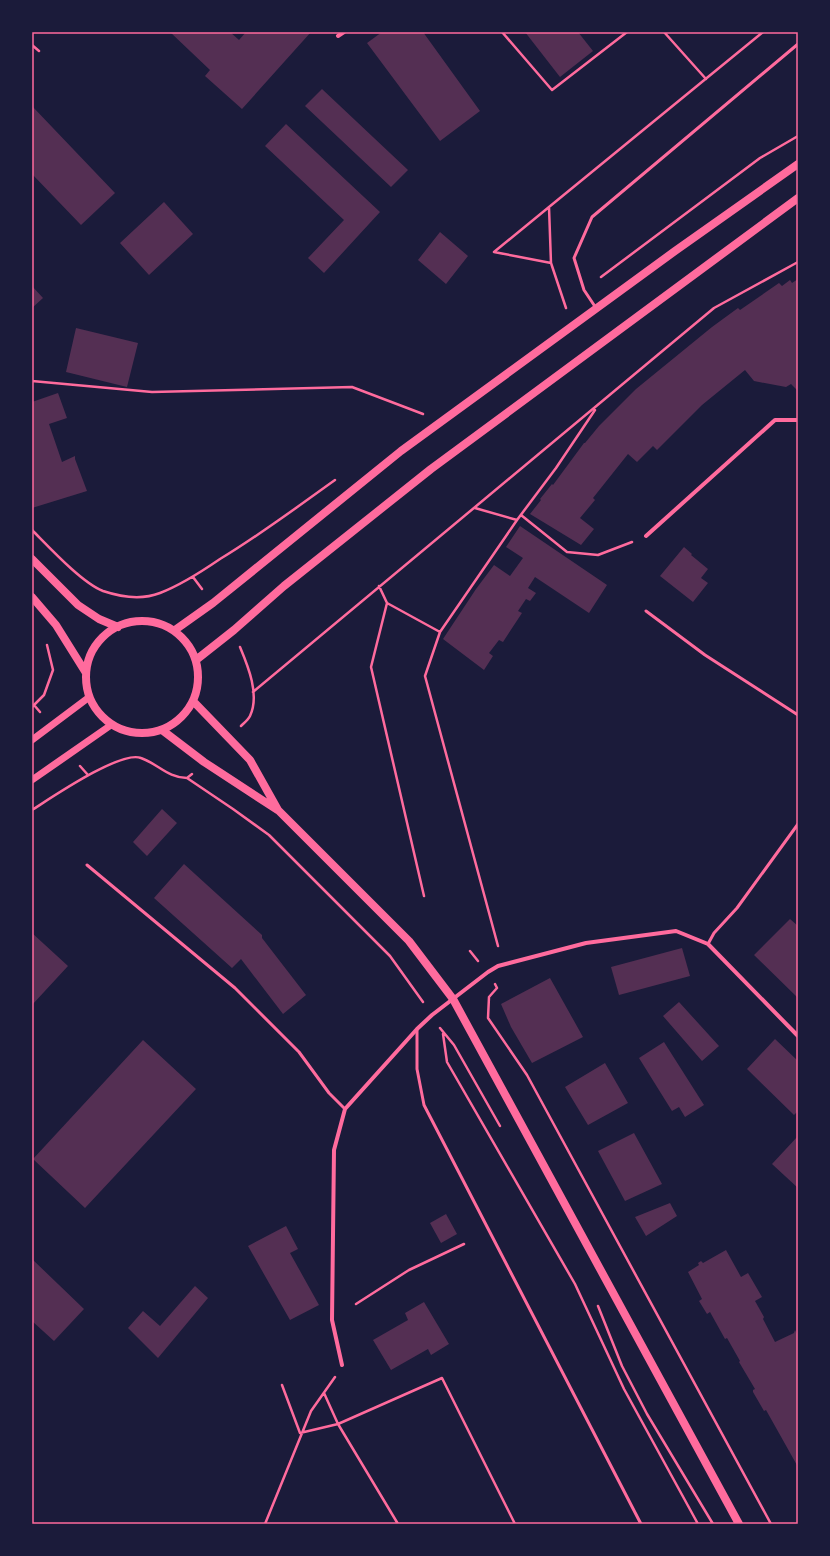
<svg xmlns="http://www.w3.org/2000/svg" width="830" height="1556" font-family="Raleway,sans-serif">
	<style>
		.building { fill: #542f53 }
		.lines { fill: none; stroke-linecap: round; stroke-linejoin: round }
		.path { stroke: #ff6b9d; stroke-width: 2.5 }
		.service { stroke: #ff6b9d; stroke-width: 3 }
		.minor { stroke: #ff6b9d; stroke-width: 4 }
		.tertiary { stroke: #ff6b9d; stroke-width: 7 }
		.secondary { stroke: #ff6b9d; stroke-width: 8 }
		.neatline { fill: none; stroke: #ff6b9d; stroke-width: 1.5 }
	</style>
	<rect width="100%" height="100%" fill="#1b1b3a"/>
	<path class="building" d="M 170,32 L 230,32 L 239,40 L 246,32 L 311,32 L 242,109 L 205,76 L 210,70 Z
		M 382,32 L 423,32 L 480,111 L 440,141 L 367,43 Z
		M 525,32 L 578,32 L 593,51 L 560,77 Z
		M 322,89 L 408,170 L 391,187 L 305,106 Z
		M 32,106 L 115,193 L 81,225 L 32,174 Z
		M 286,124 L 380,212 L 324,273 L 308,258 L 344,220 L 265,146 Z
		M 164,202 L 193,234 L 149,275 L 120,243 Z
		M 440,232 L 468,256 L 446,284 L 418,260 Z
		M 798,279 L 798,391 L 791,384 L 786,387 L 754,381 L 745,370 L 702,405 L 657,450 L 653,446 L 637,462 L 628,454 L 593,498 L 595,500 L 580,518 L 594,529 L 581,545 L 530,514 L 541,500 L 540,499 L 552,484 L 553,485 L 584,443 L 585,443 L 599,426 L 636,389 L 712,327 L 738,308 L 740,310 L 779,283 L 782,286 L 790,280 L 792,283 Z
		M 32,286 L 43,298 L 32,308 Z
		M 76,328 L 138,343 L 127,387 L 66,372 Z
		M 58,393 L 67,418 L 49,424 L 62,462 L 75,456 L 75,459 L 87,491 L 32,508 L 32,402 Z
		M 520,526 L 607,585 L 589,613 L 535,577 L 528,588 L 536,593 L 530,601 L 526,599 L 518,611 L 522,613 L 503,642 L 499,640 L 489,653 L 493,656 L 484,670 L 443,639 L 476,589 L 494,565 L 510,576 L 523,558 L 506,547 Z
		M 684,547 L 692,554 L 691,555 L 708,569 L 701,578 L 708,583 L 693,602 L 660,576 Z
		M 162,809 L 177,823 L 147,856 L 133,842 Z
		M 184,864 L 262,935 L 262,938 L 306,995 L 283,1014 L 241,959 L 232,968 L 154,898 Z
		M 790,919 L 798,926 L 798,998 L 754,955 Z
		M 32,933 L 68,966 L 32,1005 Z
		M 682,948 L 690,976 L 619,995 L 611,967 Z
		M 550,978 L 583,1037 L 532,1063 L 511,1027 L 501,1004 Z
		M 679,1002 L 719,1046 L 702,1061 L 663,1016 Z
		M 775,1039 L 798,1061 L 798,1111 L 794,1115 L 747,1069 Z
		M 143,1040 L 196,1089 L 85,1208 L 33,1159 Z
		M 664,1042 L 704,1105 L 685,1117 L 679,1107 L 672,1111 L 639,1058 Z
		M 605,1063 L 628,1103 L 588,1125 L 565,1087 Z
		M 634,1133 L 662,1184 L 625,1201 L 598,1151 Z
		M 798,1136 L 798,1188 L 772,1164 Z
		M 670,1203 L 677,1216 L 646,1236 L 635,1217 Z
		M 446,1214 L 457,1234 L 441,1243 L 430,1223 Z
		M 286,1226 L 298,1249 L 290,1253 L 319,1305 L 290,1320 L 248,1246 Z
		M 726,1250 L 741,1277 L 748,1273 L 762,1297 L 755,1301 L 764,1317 L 763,1319 L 775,1342 L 794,1333 L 795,1330 L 798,1336 L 798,1467 L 766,1410 L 764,1411 L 753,1392 L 753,1390 L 755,1389 L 739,1362 L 740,1361 L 727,1338 L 725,1339 L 710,1312 L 707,1314 L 699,1301 L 702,1299 L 688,1272 L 699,1265 L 698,1263 L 701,1261 L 703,1263 Z
		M 32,1259 L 84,1309 L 54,1341 L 32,1321 Z
		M 195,1286 L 208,1298 L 158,1358 L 128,1328 L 143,1311 L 160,1326 Z
		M 424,1302 L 449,1344 L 431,1355 L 428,1349 L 391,1370 L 373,1340 L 408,1320 L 405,1313 Z"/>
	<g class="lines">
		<path class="path" d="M 502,32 L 552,90 L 627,32
			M 664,32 L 706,79
			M 32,45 L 39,51
			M 549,207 L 494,252 L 551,263
			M 601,277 L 760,158 L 798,136
			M 566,308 L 551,263 L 549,207 L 763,32
			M 32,381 L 152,392 L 352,387 L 423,414
			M 475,508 L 517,520
			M 521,515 L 567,552 L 598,555 L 632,542
			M 32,530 C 49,547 82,583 103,591 C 121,597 142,600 160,593 C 181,585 201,572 220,559 C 260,535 297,507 335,480
			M 193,577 L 202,589
			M 379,586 L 387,603 L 371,667 L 424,896
			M 387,603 L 440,632
			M 240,647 C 248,666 260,695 250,716 C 248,720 244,723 241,726
			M 253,692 L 714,308 L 798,262
			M 34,705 L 40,712
			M 32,707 L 44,695 L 53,670 L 47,645
			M 80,766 L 88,775
			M 187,778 L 233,809 L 269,835 L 390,956 L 423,1002
			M 32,810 C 51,798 121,750 141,758 C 158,764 168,778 187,778 L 192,774
			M 498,946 L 425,676 L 440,632 L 517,520 L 556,468 L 595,410
			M 470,951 L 478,961
			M 495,984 L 497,988 L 489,997 L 488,1018 L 527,1075 L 771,1524
			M 440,1028 L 454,1045 L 500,1126
			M 443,1034 L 447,1062 L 575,1284 L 624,1389 L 698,1524
			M 356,1304 L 409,1270 L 464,1244
			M 598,1306 L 622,1366 L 647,1414 L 713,1524
			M 282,1385 L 300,1433 L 338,1424 L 324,1393
			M 265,1524 L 311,1411 L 335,1377
			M 398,1524 L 338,1424 L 442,1378 L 515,1524"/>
		<path class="service" d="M 596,308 L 584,290 L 574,258 L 592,217 L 798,44
			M 646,611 L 705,655 L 798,715
			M 87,865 L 235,988 L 299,1052 L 329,1093 L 345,1109
			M 708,944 L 714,933 L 737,908 L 798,824
			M 417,1029 L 417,1069 L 424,1105 L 641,1524"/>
		<path class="minor" d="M 338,36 L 344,32
			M 646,536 L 775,420 L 798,420
			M 342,1365 L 332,1320 L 334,1150 L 345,1109 L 417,1029 L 432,1015 L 488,972 L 498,966 L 586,943 L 676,931 L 708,944 L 798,1036"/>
		<path class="tertiary" d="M 32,740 L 88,698
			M 32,780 L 111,725"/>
		<path class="secondary" d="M 32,559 L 78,605 L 99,619 L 118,627
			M 32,597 L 56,625 L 86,673
			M86 677a56 56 0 1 1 112 0a56 56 0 1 1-112 0Z
			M 175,630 L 213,603 L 401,451 L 675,251 L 798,164
			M 196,660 L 234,630 L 284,586 L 431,469 L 798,198
			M 193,701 L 250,760 L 278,810
			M 162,730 L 204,762 L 279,811 L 409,941 L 453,999 L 739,1524"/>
	</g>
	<rect width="830" height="1556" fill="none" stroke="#1b1b3a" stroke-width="66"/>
	<rect x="33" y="33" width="764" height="1490" class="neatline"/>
</svg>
